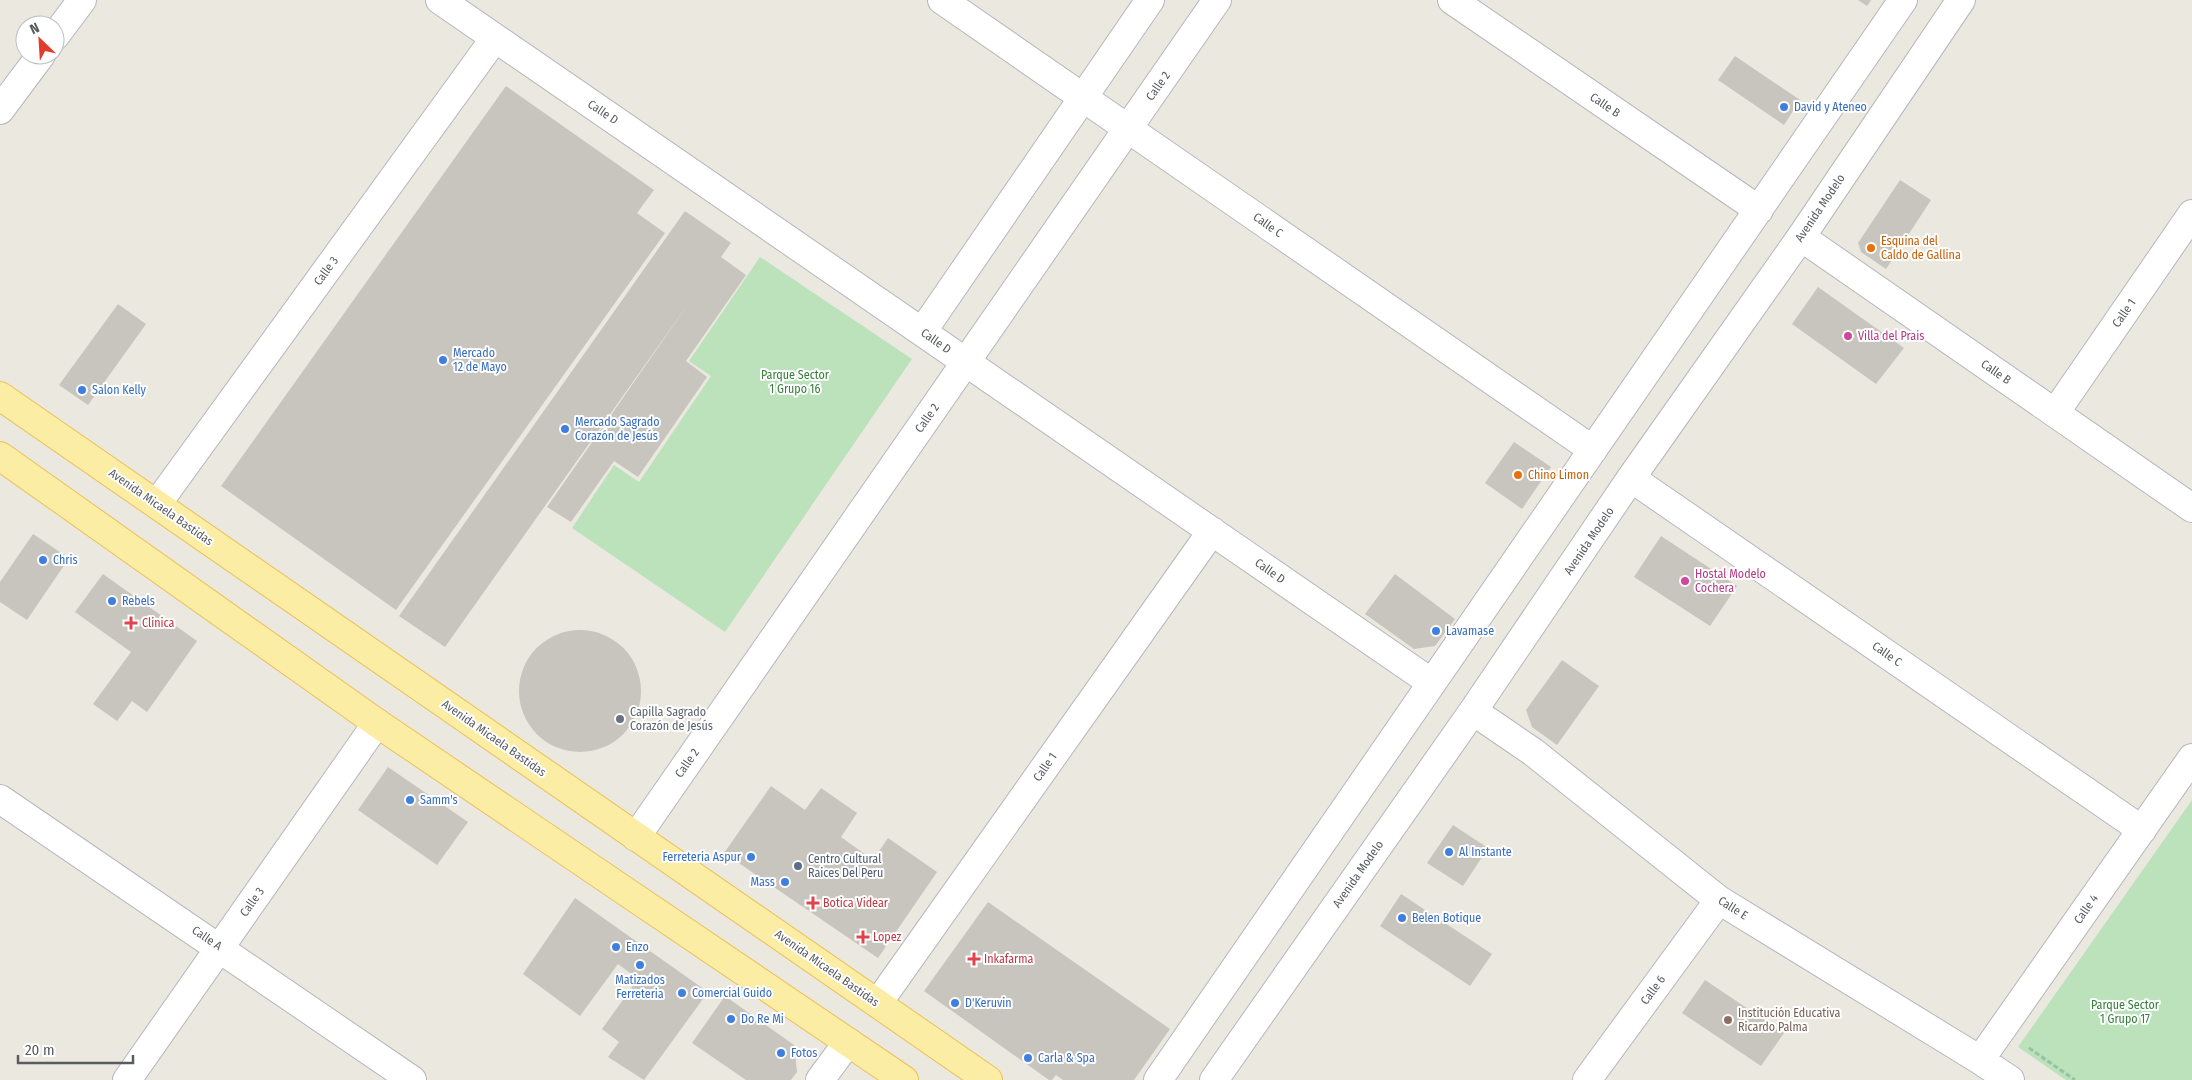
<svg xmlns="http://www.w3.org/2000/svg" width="2192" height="1080" font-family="'Fira Sans Condensed',sans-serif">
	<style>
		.green { fill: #bce2bc }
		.building { fill: #c8c5be }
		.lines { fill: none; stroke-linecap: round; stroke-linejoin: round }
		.minor-casing { stroke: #b5b7bc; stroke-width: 30 }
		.major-casing { stroke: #ebc158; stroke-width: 30 }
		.path { stroke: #95c2a2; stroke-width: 3; stroke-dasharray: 5 2.5; stroke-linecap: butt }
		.minor { stroke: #fff; stroke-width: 28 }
		.major { stroke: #fbeda3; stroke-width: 28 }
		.shop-dot { fill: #3f7fe0; stroke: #fff; stroke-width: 2 }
		.food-dot { fill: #e8710a; stroke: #fff; stroke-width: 2 }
		.hotel-dot { fill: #d1479c; stroke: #fff; stroke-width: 2 }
		.health-dot { fill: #e0444e; stroke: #fff; stroke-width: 2 }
		.worship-dot { fill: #6b7280; stroke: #fff; stroke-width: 2 }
		.service-dot { fill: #5c6f8a; stroke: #fff; stroke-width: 2 }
		.education-dot { fill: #8d6e63; stroke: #fff; stroke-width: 2 }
		.labels { text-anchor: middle; stroke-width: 4; stroke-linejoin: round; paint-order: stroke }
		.street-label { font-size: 12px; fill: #585b60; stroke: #fff }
		.shop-label { font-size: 12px; fill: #366cbe; stroke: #fff; text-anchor: start }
		.food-label { font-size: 12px; fill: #c56008; stroke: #fff; text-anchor: start }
		.hotel-label { font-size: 12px; fill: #b23c85; stroke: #fff; text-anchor: start }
		.park-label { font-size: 12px; fill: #37803a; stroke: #fff }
		.health-label { font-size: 12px; fill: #be3a42; stroke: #fff; text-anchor: start }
		.worship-label { font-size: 12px; fill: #5b616d; stroke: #fff; text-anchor: start }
		.service-label { font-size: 12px; fill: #4e5e75; stroke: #fff; text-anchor: start }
		.education-label { font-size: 12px; fill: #785e54; stroke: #fff; text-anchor: start }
	</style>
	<rect width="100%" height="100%" fill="#ebe8df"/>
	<path class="green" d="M 760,257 L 912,359 L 725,632 L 572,528 L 614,465 L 639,482 L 711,376 L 689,361 Z
		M 2192,800 L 2192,1080 L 2066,1080 L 2018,1047 Z"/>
	<path class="building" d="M 1858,0 L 1871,0 L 1867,6 Z
		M 1735,56 L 1800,100 L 1784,125 L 1718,80 Z
		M 506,86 L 654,190 L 637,213 L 665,233 L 396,610 L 221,486 Z
		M 1900,180 L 1931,200 L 1886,269 L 1861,252 L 1858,243 Z
		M 685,211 L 731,243 L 721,257 L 746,275 L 686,361 L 707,377 L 638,477 L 614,461 L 571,522 L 547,507 L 691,300 L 445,647 L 399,616 Z
		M 1818,287 L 1904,348 L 1876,384 L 1792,324 Z
		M 118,304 L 146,324 L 88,405 L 59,385 Z
		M 1514,442 L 1551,467 L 1522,509 L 1485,483 Z
		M 33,534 L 69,558 L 27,620 L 0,602 L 0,582 Z
		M 1661,536 L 1737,586 L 1710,626 L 1634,577 Z
		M 103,574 L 197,641 L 147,712 L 132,701 L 117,721 L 93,704 L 131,652 L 75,612 Z
		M 1395,574 L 1455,619 L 1435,646 L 1414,649 L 1365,614 Z
		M519 691a61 61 0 1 1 122 0a61 61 0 1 1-122 0Z
		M 1562,660 L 1599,686 L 1557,745 L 1532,727 L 1526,710 Z
		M 388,767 L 468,822 L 437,865 L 358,810 Z
		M 771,786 L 805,810 L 821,788 L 857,813 L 841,837 L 873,860 L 888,838 L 937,872 L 878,958 L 724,853 Z
		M 1453,825 L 1488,848 L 1463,886 L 1427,863 Z
		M 1401,894 L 1492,954 L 1470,986 L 1380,926 Z
		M 575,898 L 708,992 L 644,1080 L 608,1057 L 619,1042 L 602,1029 L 638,979 L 618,964 L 580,1016 L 523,974 Z
		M 988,902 L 1170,1029 L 1134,1080 L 1063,1080 L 1056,1075 L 1052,1080 L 1049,1080 L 924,991 Z
		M 1705,980 L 1784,1033 L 1761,1066 L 1682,1013 Z
		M 725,996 L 794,1045 L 797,1072 L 791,1080 L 746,1080 L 692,1043 Z"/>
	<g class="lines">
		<g class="minor-casing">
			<path id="minor" d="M 440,0 L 1432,683
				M 942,0 L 1593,450
				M 1452,0 L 1759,210
				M 55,36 L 82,0
				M 0,110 L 41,55
				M 1801,237 L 2192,508
				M 922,332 L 1150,0
				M 2055,413 L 2192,214
				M 1631,478 L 2142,830
				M 157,504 L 495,38
				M 1473,711 L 1533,752 L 1719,900 L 1980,1060 L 2010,1080
				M 0,799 L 412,1080
				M 636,837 L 1217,0
				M 878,1003 L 1212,531
				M 1980,1060 L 2192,758
				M 127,1080 L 377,723
				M 820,1080 L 848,1042
				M 1158,1080 L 1903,0
				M 1214,1080 L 1473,711 L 1631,478 L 1801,237 L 1961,0
				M 1587,1080 L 1719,900"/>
		</g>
		<g class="major-casing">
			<path id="major" d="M 0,396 L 988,1080
				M 0,456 L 377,723 L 904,1080"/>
		</g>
		<path class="path" d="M 2029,1048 L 2075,1080"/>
		<use href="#minor" class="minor"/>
		<use href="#major" class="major"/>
	</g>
	<g class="shop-dot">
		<circle cx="1784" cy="107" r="5"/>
		<circle cx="443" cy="360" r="5"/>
		<circle cx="82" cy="390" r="5"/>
		<circle cx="565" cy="429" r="5"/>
		<circle cx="43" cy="560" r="5"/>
		<circle cx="112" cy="601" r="5"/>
		<circle cx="1436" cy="631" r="5"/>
		<circle cx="410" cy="800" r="5"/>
		<circle cx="1449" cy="852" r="5"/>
		<circle cx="751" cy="857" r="5"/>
		<circle cx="785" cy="882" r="5"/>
		<circle cx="1402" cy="918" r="5"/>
		<circle cx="616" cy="947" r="5"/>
		<circle cx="640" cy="965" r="5"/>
		<circle cx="682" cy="993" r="5"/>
		<circle cx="955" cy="1003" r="5"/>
		<circle cx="731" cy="1019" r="5"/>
		<circle cx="781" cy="1053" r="5"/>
		<circle cx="1028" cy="1058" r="5"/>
	</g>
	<g class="food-dot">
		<circle cx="1871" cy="248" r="5"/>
		<circle cx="1518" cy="475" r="5"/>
	</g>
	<g class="hotel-dot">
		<circle cx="1848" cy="336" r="5"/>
		<circle cx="1685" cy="581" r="5"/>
	</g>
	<g class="health-dot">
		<path d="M128.5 615.5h5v5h5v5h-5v5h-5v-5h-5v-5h5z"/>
		<path d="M810.5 895.5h5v5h5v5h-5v5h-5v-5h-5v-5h5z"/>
		<path d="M860.5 929.5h5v5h5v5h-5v5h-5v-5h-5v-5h5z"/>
		<path d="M971.5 951.5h5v5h5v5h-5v5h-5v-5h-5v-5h5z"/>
	</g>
	<circle class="worship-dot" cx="620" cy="719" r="5"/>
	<circle class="service-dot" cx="798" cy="866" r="5"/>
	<circle class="education-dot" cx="1728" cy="1020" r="5"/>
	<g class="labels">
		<g class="street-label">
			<text transform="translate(1158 86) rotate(-55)" y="4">Calle 2</text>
			<text transform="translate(1605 105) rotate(34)" y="4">Calle B</text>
			<text transform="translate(603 112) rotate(34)" y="4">Calle D</text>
			<text transform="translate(1820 208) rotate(-56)" y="4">Avenida Modelo</text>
			<text transform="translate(1268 225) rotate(35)" y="4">Calle C</text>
			<text transform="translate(326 271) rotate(-54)" y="4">Calle 3</text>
			<text transform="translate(2124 313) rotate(-55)" y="4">Calle 1</text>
			<text transform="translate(936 341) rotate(35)" y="4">Calle D</text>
			<text transform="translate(1996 372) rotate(35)" y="4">Calle B</text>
			<text transform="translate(927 418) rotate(-55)" y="4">Calle 2</text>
			<text transform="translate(161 507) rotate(35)" y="4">Avenida Micaela Bastidas</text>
			<text transform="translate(1589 541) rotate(-56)" y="4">Avenida Modelo</text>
			<text transform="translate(1270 571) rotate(35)" y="4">Calle D</text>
			<text transform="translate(1887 654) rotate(35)" y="4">Calle C</text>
			<text transform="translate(494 738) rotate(35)" y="4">Avenida Micaela Bastidas</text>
			<text transform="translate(687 763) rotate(-55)" y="4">Calle 2</text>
			<text transform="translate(1045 767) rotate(-55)" y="4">Calle 1</text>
			<text transform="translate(1358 874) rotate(-55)" y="4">Avenida Modelo</text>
			<text transform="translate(252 902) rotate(-55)" y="4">Calle 3</text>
			<text transform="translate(1733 908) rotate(32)" y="4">Calle E</text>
			<text transform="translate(2086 909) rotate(-55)" y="4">Calle 4</text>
			<text transform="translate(207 938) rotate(34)" y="4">Calle A</text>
			<text transform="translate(827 968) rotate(35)" y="4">Avenida Micaela Bastidas</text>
			<text transform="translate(1653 990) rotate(-54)" y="4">Calle 6</text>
		</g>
		<g class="shop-label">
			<text x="1794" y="111">David y Ateneo</text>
			<text x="453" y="357">Mercado<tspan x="453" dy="14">12 de Mayo</tspan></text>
			<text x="92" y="394">Salon Kelly</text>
			<text x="575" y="426">Mercado Sagrado<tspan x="575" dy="14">Corazón de Jesús</tspan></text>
			<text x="53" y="564">Chris</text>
			<text x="122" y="605">Rebels</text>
			<text x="1446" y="635">Lavamase</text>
			<text x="420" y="804">Samm's</text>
			<text x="1459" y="856">Al Instante</text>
			<text x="741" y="861" text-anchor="end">Ferreteria Aspur</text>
			<text x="775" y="886" text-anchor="end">Mass</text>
			<text x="1412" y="922">Belen Botique</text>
			<text x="626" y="951">Enzo</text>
			<text x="640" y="984" text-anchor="middle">Matizados<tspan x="640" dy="14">Ferreteria</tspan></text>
			<text x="692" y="997">Comercial Guido</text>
			<text x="965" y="1007">D'Keruvin</text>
			<text x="741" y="1023">Do Re Mi</text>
			<text x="791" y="1057">Fotos</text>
			<text x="1038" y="1062">Carla &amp; Spa</text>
		</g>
		<g class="food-label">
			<text x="1881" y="245">Esquina del<tspan x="1881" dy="14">Caldo de Gallina</tspan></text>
			<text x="1528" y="479">Chino Limon</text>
		</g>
		<g class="hotel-label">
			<text x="1858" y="340">Villa del Prais</text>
			<text x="1695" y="578">Hostal Modelo<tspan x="1695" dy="14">Cochera</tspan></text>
		</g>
		<g class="park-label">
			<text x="795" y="379">Parque Sector<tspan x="795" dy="14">1 Grupo 16</tspan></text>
			<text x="2125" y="1009">Parque Sector<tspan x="2125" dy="14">1 Grupo 17</tspan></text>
		</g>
		<g class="health-label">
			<text x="142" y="627">Clinica</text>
			<text x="823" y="907">Botica Videar</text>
			<text x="873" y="941">Lopez</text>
			<text x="984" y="963">Inkafarma</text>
		</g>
		<g class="worship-label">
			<text x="630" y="716">Capilla Sagrado<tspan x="630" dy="14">Corazón de Jesús</tspan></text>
		</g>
		<g class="service-label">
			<text x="808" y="863">Centro Cultural<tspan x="808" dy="14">Raices Del Peru</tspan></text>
		</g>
		<g class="education-label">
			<text x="1738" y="1017">Institución Educativa<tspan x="1738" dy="14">Ricardo Palma</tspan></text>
		</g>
	</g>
	<g transform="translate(40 40) rotate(335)"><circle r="24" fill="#ffffff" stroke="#bcbdbf"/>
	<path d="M0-4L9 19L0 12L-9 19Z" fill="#e13c2f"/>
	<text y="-8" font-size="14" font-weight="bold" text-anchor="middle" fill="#585b60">N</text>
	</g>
	<path d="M18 1055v8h115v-8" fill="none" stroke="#585b60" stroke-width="2.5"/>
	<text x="25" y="1055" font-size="15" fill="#585b60" stroke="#ffffff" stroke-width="4" paint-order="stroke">20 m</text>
</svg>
